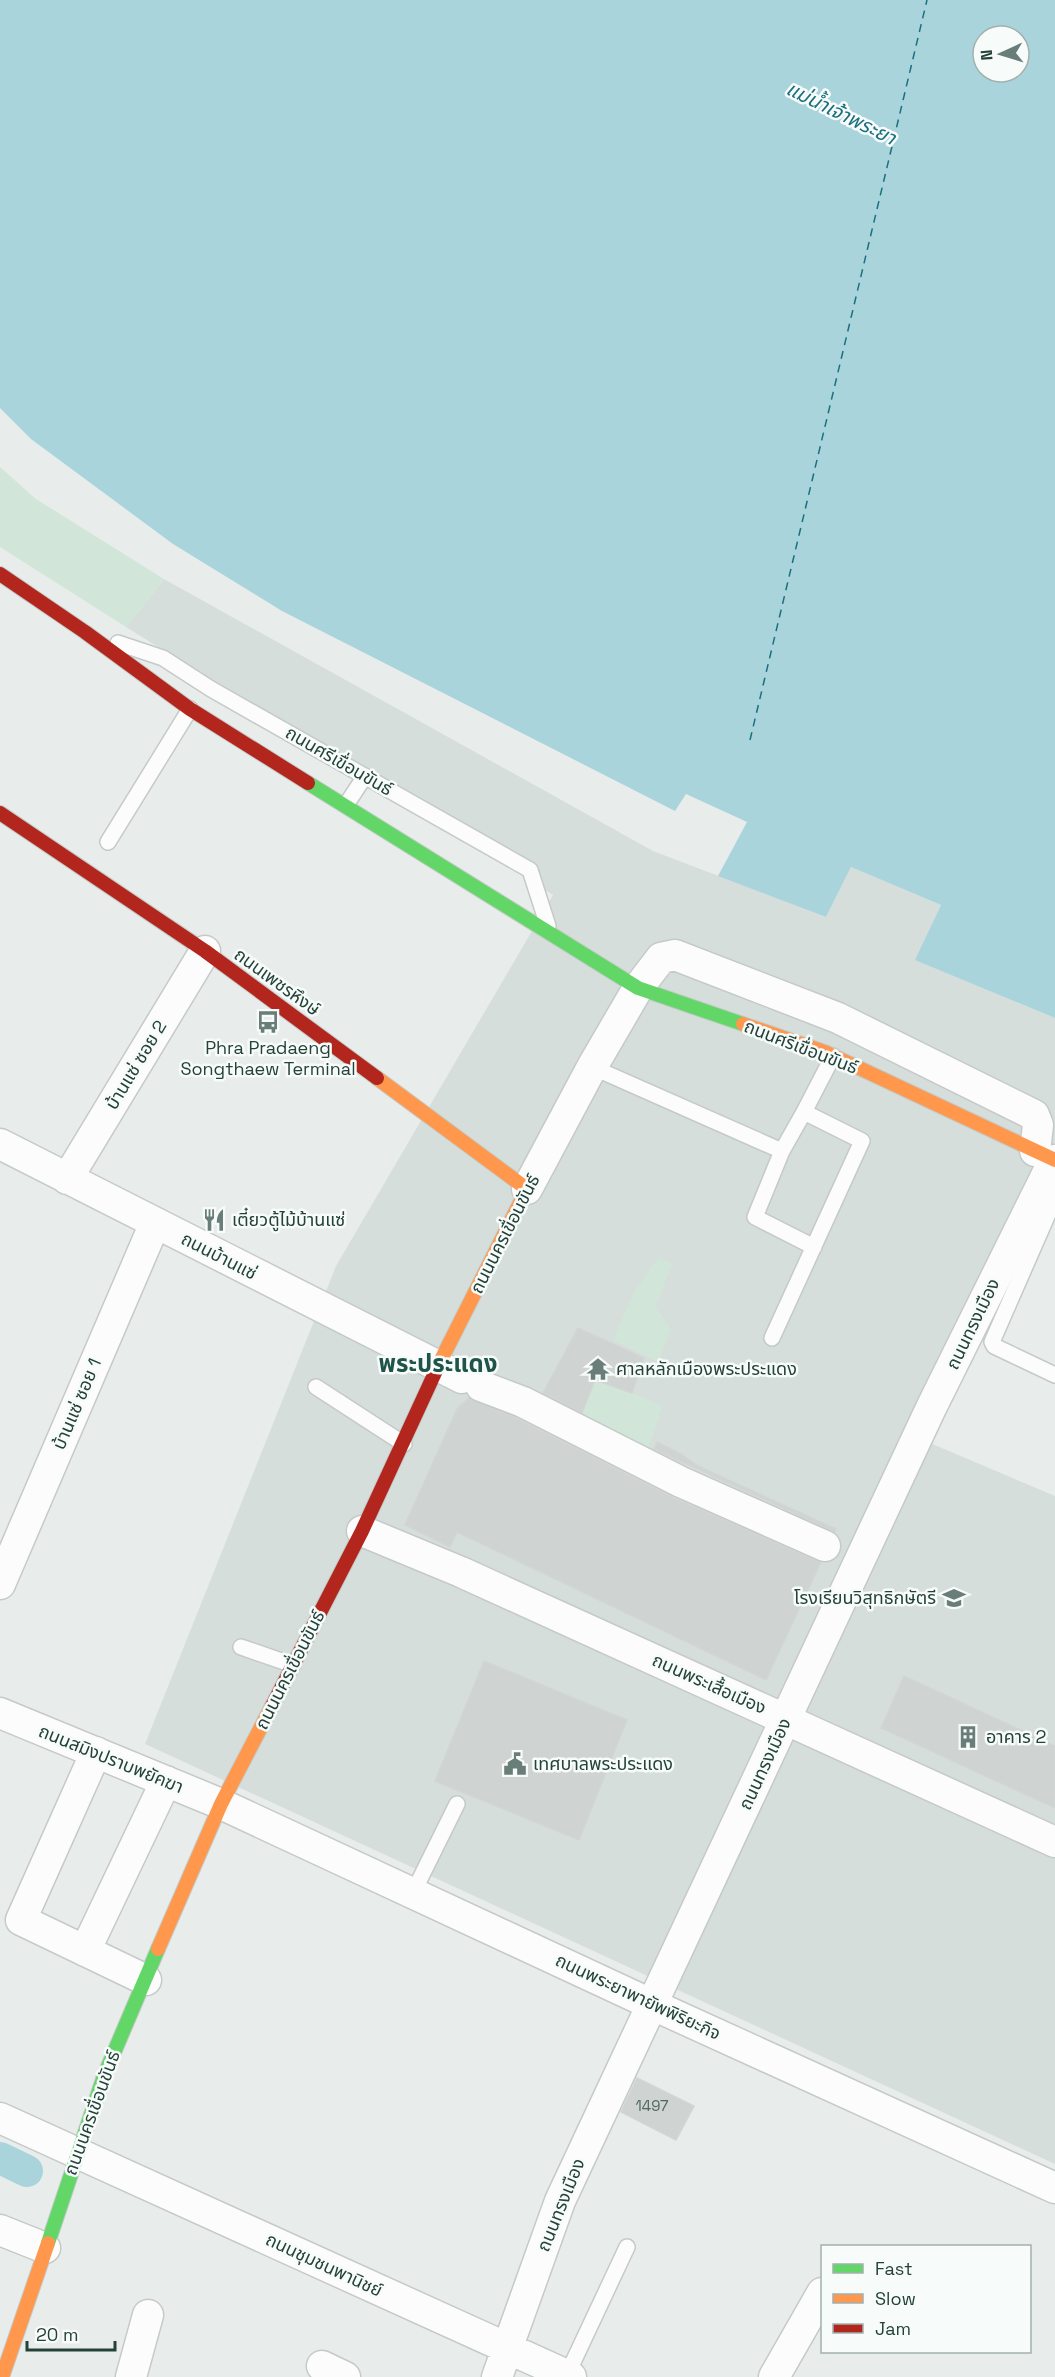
<svg xmlns="http://www.w3.org/2000/svg" width="1055" height="2377" font-family="'Space Grotesk','Noto Sans Thai',sans-serif">
	<style>
		.built { fill: #d6dedb }
		.green { fill: #d1e6d8 }
		.water { fill: #a9d4db; fill-rule: evenodd }
		.lines { fill: none; stroke-linecap: round; stroke-linejoin: round }
		.canal { stroke: #a9d4db; stroke-width: 32 }
		.ferry { stroke: #1c6f80; stroke-width: 1.5; stroke-dasharray: 8 6; stroke-linecap: butt }
		.building { fill: #cfd4d2; stroke: #d1d6d4; stroke-width: 1.5 }
		.lane-casing { stroke: #c5cac8; stroke-width: 18 }
		.street-casing { stroke: #c5cac8; stroke-width: 33 }
		.fast-casing { stroke: #c3cbc8; stroke-width: 16 }
		.slow-casing { stroke: #c3cbc8; stroke-width: 16 }
		.jam-casing { stroke: #c3cbc8; stroke-width: 16 }
		.lane { stroke: #fcfcfc; stroke-width: 15 }
		.street { stroke: #fcfcfc; stroke-width: 30 }
		.fast { stroke: #63d668; stroke-width: 14 }
		.slow { stroke: #ff974d; stroke-width: 14 }
		.jam { stroke: #b3261e; stroke-width: 14 }
		.labels { text-anchor: middle; stroke-width: 5; stroke-linejoin: round; paint-order: stroke }
		.number-label { font-size: 15px; fill: #506761 }
		.street-label { font-size: 18px; fill: #24423a; stroke: #f7fbf9 }
		.poi-label { font-size: 18px; fill: #24423a; stroke: #f7fbf9; text-anchor: start }
		.water-label { font-size: 20px; font-style: italic; fill: #1c6f80; stroke: #f7fbf9 }
		.district-label { font-size: 24px; font-weight: bold; fill: #1f5548; stroke: #f7fbf9 }
	</style>
	<rect width="100%" height="100%" fill="#e8edeb"/>
	<path class="built" d="M 164,579 L 653,851 L 826,917 L 851,867 L 941,905 L 916,960 L 1055,1018 L 1055,1171 L 930,1443 L 1055,1496 L 1055,2164 L 145,1744 L 336,1266 L 553,895 L 126,627 Z"/>
	<path class="green" d="M 0,467 L 36,499 L 164,579 L 126,627 L 0,547 Z
		M 658,1258 L 672,1264 L 655,1307 L 671,1330 L 658,1362 L 613,1340 L 635,1291 Z
		M 595,1380 L 633,1393 L 662,1406 L 647,1453 L 580,1419 Z"/>
	<path class="water" d="M 0,0 L 1055,0 L 1055,1018 L 915,960 L 941,905 L 851,867 L 826,917 L 718,876 L 747,822 L 686,794 L 675,811 L 282,611 L 173,544 L 31,439 L 0,408 ZM 983,36 L 1019,36 L 1019,72 L 983,72 Z"/>
	<g class="lines">
		<path class="canal" d="M 0,2158 L 27,2171"/>
		<path class="ferry" d="M 750,740 L 927,0"/>
	</g>
	<path class="building" d="M 578,1328 L 644,1358 L 632,1393 L 595,1380 L 582,1413 L 543,1393 Z
		M 469,1398 L 516,1418 L 674,1498 L 821,1562 L 766,1680 L 457,1532 L 450,1547 L 405,1525 L 457,1409 Z
		M 657,1442 L 681,1454 L 698,1466 L 836,1529 L 835,1532 L 654,1449 Z
		M 484,1661 L 627,1720 L 579,1840 L 435,1781 Z
		M 904,1676 L 1055,1746 L 1055,1808 L 881,1728 Z
		M 637,2078 L 694,2106 L 676,2140 L 621,2112 Z"/>
	<g class="lines">
		<g class="lane-casing">
			<path id="lane" d="M 118,643 L 163,658 L 211,689 L 530,870 L 548,926
				M 346,805 L 365,776
				M 108,842 L 190,709
				M 592,1067 L 782,1151 L 755,1217 L 814,1247
				M 782,1151 L 804,1112
				M 1055,1198 L 992,1342 L 994,1346 L 1055,1375
				M 772,1338 L 862,1141 L 804,1112 L 833,1056
				M 316,1387 L 404,1444
				M 241,1647 L 293,1665
				M 413,1893 L 457,1804
				M 567,2375 L 627,2247"/>
		</g>
		<g class="street-casing">
			<path id="street" d="M 0,1144 L 462,1378
				M 67,1179 L 205,951
				M 527,1189 L 592,1067 L 638,988 L 661,958 L 675,955 L 838,1018 L 1034,1115 L 1038,1125 L 1035,1151
				M 481,1386 L 523,1402 L 681,1482 L 825,1546
				M 362,1531 L 461,1572 L 1055,1842
				M 0,1584 L 155,1223
				M 0,1713 L 221,1804 L 653,2005 L 1055,2188
				M 96,1752 L 21,1920 L 146,1980
				M 85,1951 L 166,1781
				M 0,2118 L 571,2377
				M 0,2230 L 45,2248
				M 322,2366 L 345,2377
				M 131,2377 L 148,2315
				M 497,2377 L 560,2201 L 931,1408 L 1054,1160
				M 774,2377 L 822,2293"/>
		</g>
		<g class="fast-casing">
			<path id="fast" d="M 308,783 L 638,988 L 743,1024
				M 48,2243 L 104,2076 L 158,1949"/>
		</g>
		<g class="slow-casing">
			<path id="slow" d="M 743,1024 L 825,1052 L 1055,1160
				M 377,1078 L 527,1189 L 439,1364
				M 158,1949 L 221,1804 L 272,1706
				M 2,2377 L 48,2243"/>
		</g>
		<g class="jam-casing">
			<path id="jam" d="M 0,574 L 85,632 L 190,709 L 308,783
				M 0,813 L 205,951 L 377,1078
				M 272,1706 L 362,1531 L 439,1364"/>
		</g>
		<use href="#lane" class="lane"/>
		<use href="#street" class="street"/>
		<use href="#fast" class="fast"/>
		<use href="#slow" class="slow"/>
		<use href="#jam" class="jam"/>
	</g>
	<defs>
		<g id="bus-bare" transform="scale(1.8)"><path d="M-5-6H5V4H4V6H2V4H-2V6H-4V4H-5ZM-3.5-4V0h7V-4ZM-3.5 1.2v1.5H-2V1.2ZM2 1.2v1.5H3.5V1.2Z" fill="#697e78" stroke="#f7fbf9" stroke-width="2.5" paint-order="stroke"/></g>
		<g id="restaurant-bare" transform="scale(1.8)"><path d="M-5-6h1v4h1v-4h1v4h1v-4h1v5L-1.5 .5V6h-2V.5L-5-1ZM5-6V6H3V1.5H1.5Q1.5-4 5-6Z" fill="#697e78" stroke="#f7fbf9" stroke-width="2.5" paint-order="stroke"/></g>
		<g id="temple-bare" transform="scale(1.8)"><path d="M0-6L5-2H3V0L6.5 2.5H4V6H1.5V3h-3V6H-4V2.5H-6.5L-3 0V-2H-5Z" fill="#697e78" stroke="#f7fbf9" stroke-width="2.5" paint-order="stroke"/></g>
		<g id="school-bare" transform="scale(1.8)"><path d="M0-5L7-2L0 1L-7-2ZM-4 1L0 2.5L4 1V4Q0 6-4 4Z" fill="#697e78" stroke="#f7fbf9" stroke-width="2.5" paint-order="stroke"/></g>
		<g id="building-bare" transform="scale(1.8)"><path d="M-4-6H4V6H1V3H-1V6H-4ZM-2.5-4.3h1.7v1.8h-1.7ZM.8-4.3h1.7v1.8H.8ZM-2.5-1h1.7V.8h-1.7ZM.8-1h1.7V.8H.8Z" fill="#697e78" stroke="#f7fbf9" stroke-width="2.5" paint-order="stroke"/></g>
		<g id="civic-bare" transform="scale(1.8)"><path d="M-.6-6.5H3V-4.5H.6V-3L4-1V1h2V6H-6V1h2V-1L-.6-3ZM-1.2 2.5V6h2.4V2.5Z" fill="#697e78" stroke="#f7fbf9" stroke-width="2.5" paint-order="stroke"/></g>
	</defs>
	<g fill-rule="evenodd">
		<use href="#bus-bare" x="268" y="1022"/>
		<use href="#restaurant-bare" x="214" y="1220"/>
		<use href="#temple-bare" x="598" y="1369"/>
		<use href="#school-bare" x="954" y="1598"/>
		<use href="#building-bare" x="968" y="1737"/>
		<use href="#civic-bare" x="515" y="1764"/>
	</g>
	<g class="labels">
		<g class="number-label">
			<text x="652" y="2111">1497</text>
		</g>
		<g class="street-label">
			<text transform="translate(339 761) rotate(30)" y="6">ถนนศรีเขื่อนขันธ์</text>
			<text transform="translate(277 982) rotate(36)" y="6">ถนนเพชรหึงษ์</text>
			<text transform="translate(801 1047) rotate(21)" y="6">ถนนศรีเขื่อนขันธ์</text>
			<text transform="translate(136 1065) rotate(-59)" y="6">บ้านแซ่ ซอย 2</text>
			<text transform="translate(505 1234) rotate(-63)" y="6">ถนนนครเขื่อนขันธ์</text>
			<text transform="translate(219 1256) rotate(27)" y="6">ถนนบ้านแซ่</text>
			<text transform="translate(973 1324) rotate(-64)" y="6">ถนนทรงเมือง</text>
			<text transform="translate(77 1404) rotate(-67)" y="6">บ้านแซ่ ซอย 1</text>
			<text transform="translate(290 1670) rotate(-63)" y="6">ถนนนครเขื่อนขันธ์</text>
			<text transform="translate(709 1684) rotate(24)" y="6">ถนนพระเสื้อเมือง</text>
			<text transform="translate(111 1759) rotate(22)" y="6">ถนนสมิงปราบพยัคฆา</text>
			<text transform="translate(765 1764) rotate(-65)" y="6">ถนนทรงเมือง</text>
			<text transform="translate(638 1997) rotate(25)" y="6">ถนนพระยาพายัพพิริยะกิจ</text>
			<text transform="translate(92 2113) rotate(-70)" y="6">ถนนนครเขื่อนขันธ์</text>
			<text transform="translate(561 2205) rotate(-68)" y="6">ถนนทรงเมือง</text>
			<text transform="translate(324 2265) rotate(25)" y="6">ถนนชุมชนพานิชย์</text>
		</g>
		<g class="poi-label">
			<text x="268" y="1054" text-anchor="middle">Phra Pradaeng<tspan x="268" dy="21">Songthaew Terminal</tspan></text>
			<text x="232" y="1226">เตี๋ยวตู้ไม้บ้านแซ่</text>
			<text x="616" y="1375">ศาลหลักเมืองพระประแดง</text>
			<text x="936" y="1604" text-anchor="end">โรงเรียนวิสุทธิกษัตรี</text>
			<text x="986" y="1743">อาคาร 2</text>
			<text x="533" y="1770">เทศบาลพระประแดง</text>
		</g>
		<g class="water-label">
			<text transform="translate(841 113) rotate(26)" y="7">แม่น้ำเจ้าพระยา</text>
		</g>
		<g class="district-label">
			<text x="438" y="1372">พระประแดง</text>
		</g>
	</g>
	<rect x="821" y="2245" width="210" height="108" fill="#f7fbf9" stroke="#a3b1ad" stroke-width="1.5"/>
	<rect x="833" y="2264" width="30" height="9" fill="#63d668" stroke="#a3b1ad" stroke-width="1.5"/>
	<text x="875" y="2275" font-size="18" fill="#24423a">Fast</text>
	<rect x="833" y="2294" width="30" height="9" fill="#ff974d" stroke="#a3b1ad" stroke-width="1.5"/>
	<text x="875" y="2305" font-size="18" fill="#24423a">Slow</text>
	<rect x="833" y="2324" width="30" height="9" fill="#b3261e" stroke="#a3b1ad" stroke-width="1.5"/>
	<text x="875" y="2335" font-size="18" fill="#24423a">Jam</text>
	<g transform="translate(1001 54) rotate(266)"><circle r="28" fill="#f7fbf9" stroke="#a3b1ad" stroke-width="1.5"/>
	<path d="M0-4.5L10 22L0 15L-10 22Z" fill="#697e78"/>
	<text y="-9" font-size="16" font-weight="bold" text-anchor="middle" fill="#24423a">N</text>
	</g>
	<path d="M27 2341v9h88v-9" fill="none" stroke="#24423a" stroke-width="3"/>
	<text x="36" y="2341" font-size="18" fill="#24423a" stroke="#f7fbf9" stroke-width="4.5" paint-order="stroke">20 m</text>
</svg>
